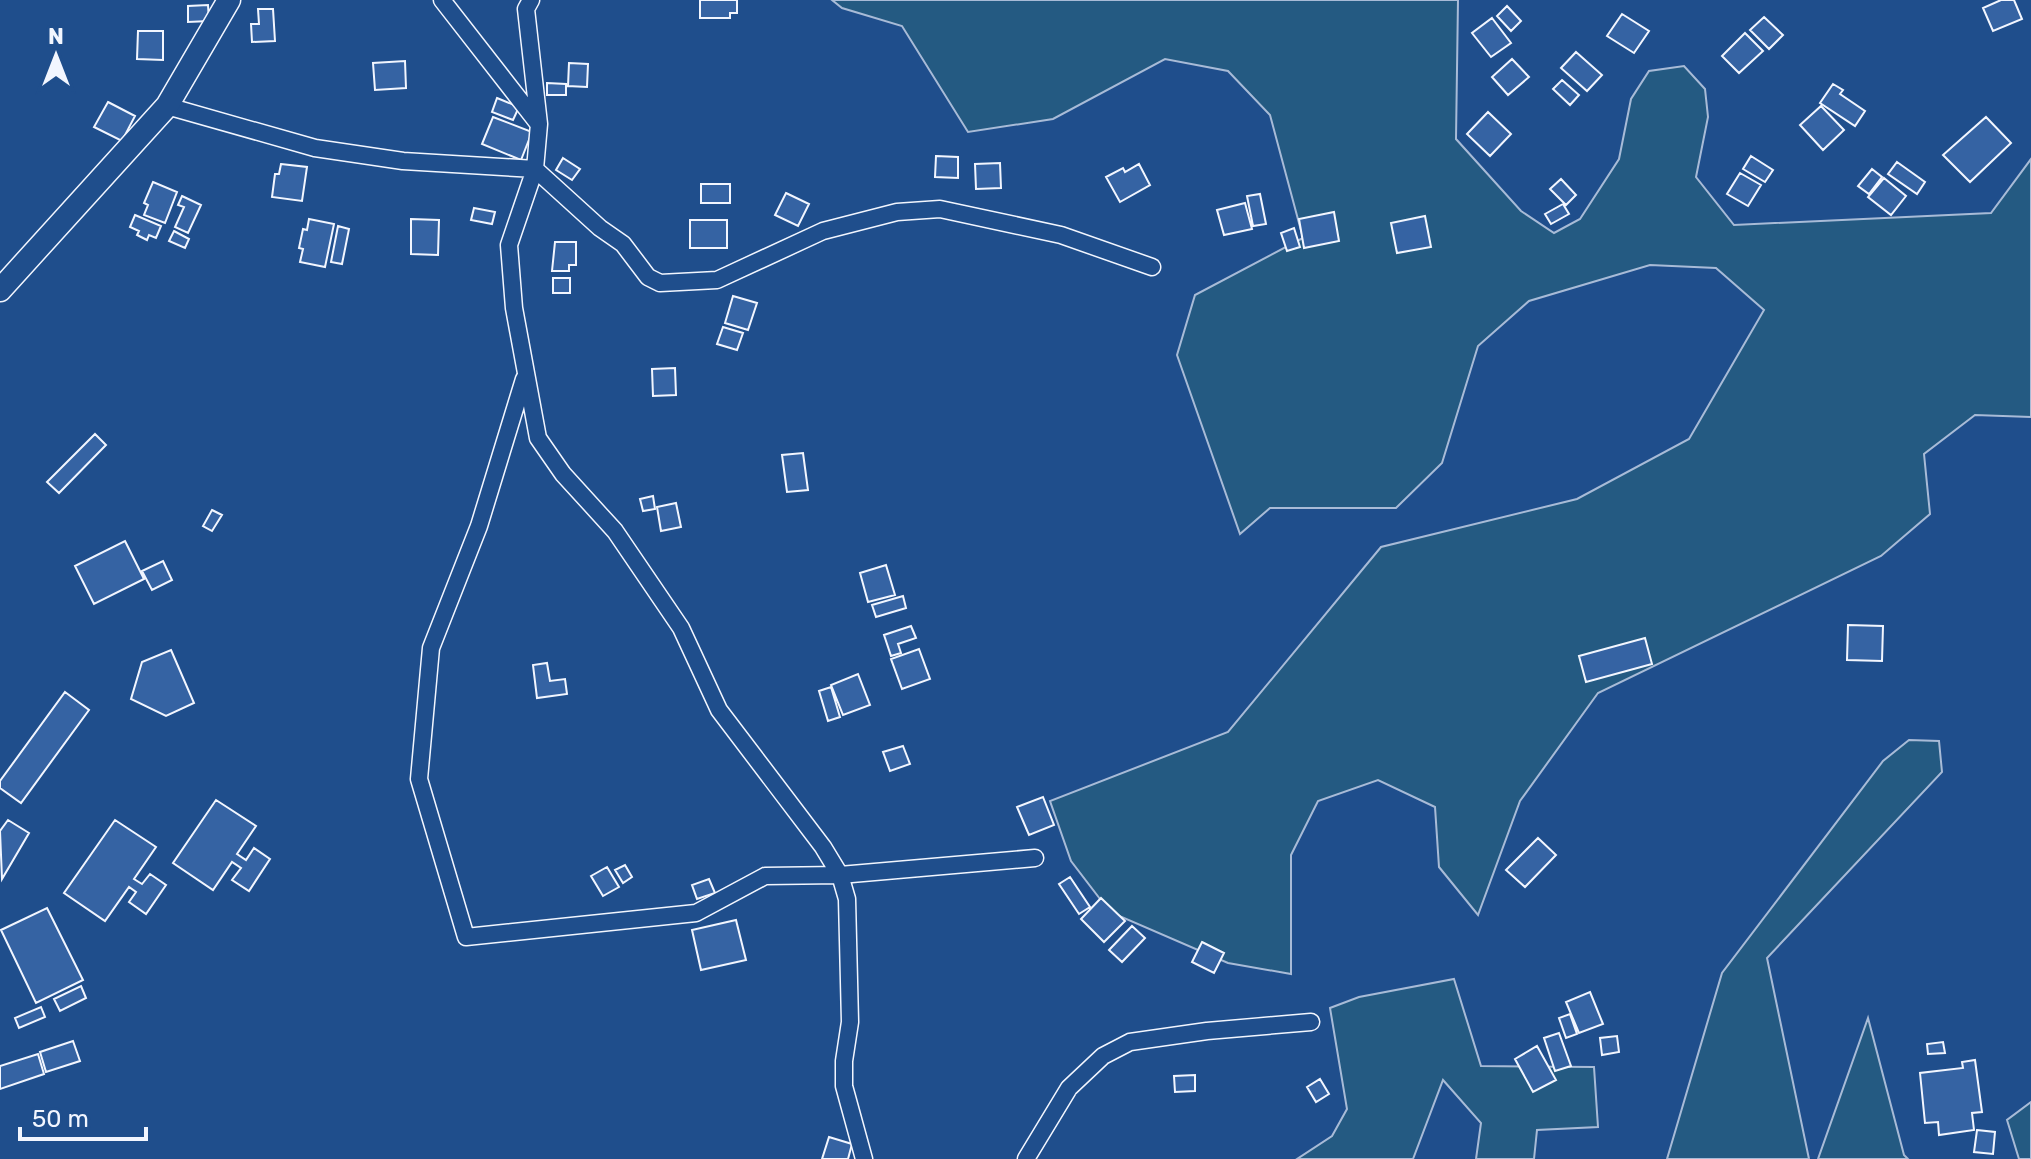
<svg xmlns="http://www.w3.org/2000/svg" width="2031" height="1159" font-family="Rubik,sans-serif">
	<style>
		.green { fill: #245a82; stroke: #a8bbd7; stroke-width: 2 }
		.building { fill: #3563a3; stroke: #f2f6ff; stroke-width: 2 }
		.lines { fill: none; stroke-linecap: round; stroke-linejoin: round }
		.street-casing { stroke: #f2f6ff; stroke-width: 19 }
		.secondary-casing { stroke: #f2f6ff; stroke-width: 25 }
		.street { stroke: #1f4e8c; stroke-width: 16 }
		.secondary { stroke: #1f4e8c; stroke-width: 22 }
	</style>
	<rect width="100%" height="100%" fill="#1f4e8c"/>
	<path class="green" d="M 832,0 L 1458,0 L 1456,139 L 1521,211 L 1554,233 L 1580,219 L 1619,159 L 1631,99 L 1649,71 L 1684,66 L 1705,89 L 1708,117 L 1696,177 L 1734,225 L 1991,213 L 2031,159 L 2031,417 L 1975,415 L 1924,454 L 1930,514 L 1881,556 L 1598,693 L 1520,801 L 1478,915 L 1439,867 L 1435,807 L 1378,780 L 1318,801 L 1291,855 L 1291,974 L 1228,963 L 1110,912 L 1071,861 L 1050,801 L 1228,732 L 1381,547 L 1577,499 L 1689,439 L 1764,310 L 1716,268 L 1650,265 L 1529,301 L 1478,346 L 1442,463 L 1396,508 L 1270,508 L 1240,534 L 1177,355 L 1195,295 L 1303,238 L 1270,115 L 1228,71 L 1165,59 L 1053,119 L 968,132 L 902,26 L 842,8 Z
		M 1909,740 L 1939,741 L 1942,772 L 1767,958 L 1809,1159 L 1667,1159 L 1722,973 L 1883,761 Z
		M 1454,979 L 1481,1066 L 1594,1067 L 1598,1127 L 1537,1130 L 1534,1159 L 1476,1159 L 1481,1123 L 1443,1080 L 1413,1159 L 1297,1159 L 1332,1136 L 1347,1109 L 1330,1008 L 1359,997 Z
		M 1868,1018 L 1904,1155 L 1908,1159 L 1818,1159 Z
		M 2031,1102 L 2031,1159 L 2019,1159 L 2007,1120 Z"/>
	<path class="building" d="M 700,0 L 737,0 L 737,13 L 730,13 L 730,18 L 700,18 Z
		M 2001,0 L 2014,0 L 2022,19 L 1993,31 L 1983,8 Z
		M 208,5 L 209,21 L 188,22 L 188,6 Z
		M 1507,6 L 1521,21 L 1511,31 L 1497,16 Z
		M 258,9 L 273,9 L 275,41 L 252,42 L 251,24 L 259,24 Z
		M 1622,14 L 1649,31 L 1634,53 L 1607,36 Z
		M 1764,17 L 1783,35 L 1769,49 L 1750,30 Z
		M 1492,18 L 1511,43 L 1491,57 L 1472,33 Z
		M 138,31 L 163,31 L 163,60 L 137,59 Z
		M 1745,33 L 1763,51 L 1739,73 L 1722,56 Z
		M 1576,52 L 1602,75 L 1587,91 L 1561,68 Z
		M 1512,59 L 1529,77 L 1508,95 L 1492,77 Z
		M 405,61 L 406,88 L 375,90 L 373,63 Z
		M 569,63 L 588,64 L 587,87 L 568,86 Z
		M 1562,80 L 1579,95 L 1570,105 L 1553,89 Z
		M 547,83 L 566,84 L 566,95 L 547,95 Z
		M 1833,84 L 1843,90 L 1840,94 L 1865,111 L 1855,126 L 1820,103 Z
		M 497,98 L 519,107 L 513,120 L 492,112 Z
		M 108,102 L 135,116 L 122,141 L 94,127 Z
		M 1821,106 L 1844,130 L 1823,150 L 1800,125 Z
		M 1488,112 L 1511,134 L 1490,156 L 1467,134 Z
		M 493,117 L 532,132 L 521,160 L 482,144 Z
		M 1986,117 L 2011,143 L 1970,182 L 1943,155 Z
		M 936,156 L 958,157 L 958,178 L 935,177 Z
		M 1751,156 L 1773,170 L 1765,182 L 1743,169 Z
		M 563,158 L 580,169 L 572,180 L 556,170 Z
		M 1897,162 L 1925,182 L 1917,194 L 1888,174 Z
		M 1000,163 L 1001,188 L 976,189 L 975,164 Z
		M 281,164 L 307,167 L 302,201 L 272,197 L 275,174 L 279,174 Z
		M 1139,164 L 1150,185 L 1120,202 L 1106,177 L 1123,168 L 1125,172 Z
		M 1872,169 L 1882,177 L 1869,194 L 1858,186 Z
		M 1740,173 L 1761,185 L 1748,206 L 1727,194 Z
		M 1884,178 L 1906,196 L 1891,215 L 1868,197 Z
		M 1561,179 L 1576,195 L 1566,205 L 1550,189 Z
		M 153,182 L 177,192 L 165,223 L 144,215 L 148,205 L 144,203 Z
		M 701,184 L 730,184 L 730,203 L 701,203 Z
		M 786,193 L 809,204 L 798,226 L 775,215 Z
		M 1260,194 L 1266,224 L 1253,226 L 1247,196 Z
		M 182,196 L 201,205 L 188,233 L 175,227 L 184,207 L 178,205 Z
		M 1245,203 L 1252,229 L 1224,235 L 1217,210 Z
		M 1563,204 L 1569,214 L 1551,224 L 1545,214 Z
		M 474,208 L 495,212 L 492,224 L 471,220 Z
		M 1334,212 L 1339,241 L 1304,248 L 1299,219 Z
		M 135,215 L 161,226 L 156,238 L 149,235 L 147,240 L 137,235 L 139,231 L 130,227 Z
		M 1425,216 L 1431,247 L 1397,253 L 1391,223 Z
		M 309,219 L 334,224 L 325,267 L 300,262 L 303,249 L 299,248 L 303,229 L 307,230 Z
		M 411,219 L 439,220 L 438,255 L 411,254 Z
		M 690,220 L 727,220 L 727,248 L 690,248 Z
		M 338,226 L 349,229 L 342,264 L 331,262 Z
		M 1294,228 L 1300,247 L 1287,251 L 1281,233 Z
		M 174,231 L 189,239 L 185,248 L 169,241 Z
		M 555,242 L 576,242 L 576,265 L 569,265 L 569,271 L 552,271 Z
		M 553,278 L 570,278 L 570,293 L 553,293 Z
		M 733,296 L 757,303 L 748,330 L 725,323 Z
		M 723,327 L 743,333 L 737,350 L 717,344 Z
		M 675,368 L 676,395 L 653,396 L 652,369 Z
		M 95,434 L 106,445 L 59,493 L 47,482 Z
		M 803,453 L 808,490 L 787,492 L 782,455 Z
		M 653,496 L 655,509 L 643,511 L 640,499 Z
		M 676,503 L 681,527 L 661,531 L 657,507 Z
		M 212,510 L 222,515 L 212,531 L 203,526 Z
		M 125,541 L 144,579 L 94,604 L 75,566 Z
		M 163,561 L 172,580 L 152,590 L 142,571 Z
		M 886,565 L 895,595 L 868,602 L 860,573 Z
		M 903,596 L 906,608 L 876,617 L 872,605 Z
		M 1848,625 L 1883,626 L 1882,661 L 1847,660 Z
		M 911,626 L 916,638 L 898,644 L 901,653 L 891,656 L 884,635 Z
		M 1645,638 L 1652,664 L 1586,682 L 1579,656 Z
		M 919,649 L 930,679 L 902,689 L 891,659 Z
		M 171,650 L 194,703 L 166,716 L 131,699 L 142,662 Z
		M 547,663 L 550,681 L 565,679 L 567,694 L 537,698 L 533,665 Z
		M 858,674 L 870,705 L 843,715 L 831,685 Z
		M 831,687 L 840,717 L 828,721 L 819,691 Z
		M 65,692 L 89,710 L 21,803 L 0,788 L 0,781 Z
		M 903,746 L 910,764 L 890,771 L 883,752 Z
		M 1043,797 L 1054,825 L 1029,835 L 1017,807 Z
		M 216,800 L 256,826 L 237,854 L 246,860 L 254,848 L 270,859 L 249,891 L 232,880 L 241,868 L 232,862 L 213,890 L 173,863 Z
		M 8,820 L 29,833 L 2,879 L 0,831 Z
		M 115,820 L 156,847 L 134,879 L 142,884 L 150,874 L 166,885 L 146,914 L 129,902 L 136,892 L 129,887 L 105,921 L 64,893 Z
		M 1538,838 L 1556,855 L 1525,887 L 1506,870 Z
		M 625,865 L 632,877 L 623,883 L 615,870 Z
		M 607,867 L 619,887 L 603,896 L 591,876 Z
		M 1070,877 L 1090,907 L 1079,914 L 1059,884 Z
		M 709,879 L 715,893 L 697,899 L 692,885 Z
		M 1101,898 L 1125,921 L 1104,942 L 1081,919 Z
		M 47,908 L 83,980 L 36,1003 L 1,930 Z
		M 736,920 L 746,960 L 701,970 L 692,930 Z
		M 1132,926 L 1145,938 L 1122,962 L 1109,950 Z
		M 1202,942 L 1224,953 L 1214,973 L 1192,962 Z
		M 81,986 L 86,998 L 60,1011 L 54,999 Z
		M 1590,992 L 1603,1024 L 1579,1033 L 1566,1002 Z
		M 41,1007 L 45,1017 L 19,1028 L 15,1018 Z
		M 1570,1014 L 1577,1034 L 1566,1038 L 1559,1018 Z
		M 1559,1033 L 1571,1066 L 1555,1071 L 1544,1038 Z
		M 1617,1036 L 1619,1052 L 1602,1055 L 1600,1038 Z
		M 73,1041 L 80,1061 L 46,1072 L 40,1052 Z
		M 1943,1042 L 1945,1053 L 1928,1054 L 1927,1044 Z
		M 1537,1046 L 1556,1080 L 1533,1092 L 1515,1059 Z
		M 38,1054 L 44,1074 L 0,1089 L 0,1066 Z
		M 1975,1060 L 1982,1112 L 1972,1113 L 1974,1130 L 1939,1135 L 1938,1122 L 1925,1123 L 1920,1073 L 1963,1068 L 1962,1062 Z
		M 1195,1075 L 1195,1091 L 1175,1092 L 1174,1076 Z
		M 1320,1079 L 1329,1094 L 1316,1102 L 1307,1087 Z
		M 1977,1130 L 1995,1132 L 1993,1154 L 1974,1152 Z
		M 829,1137 L 852,1144 L 848,1159 L 822,1159 Z"/>
	<g class="lines">
		<g class="street-casing">
			<path id="street" d="M 442,0 L 537,122
				M 531,0 L 526,9 L 539,124 L 535,169 L 509,245 L 514,308 L 538,438 L 563,474 L 615,531 L 681,628 L 719,710 L 823,847 L 840,875 L 847,899 L 850,1022 L 844,1061 L 844,1086 L 864,1159
				M 167,106 L 315,148 L 403,161 L 535,169 L 600,228 L 623,244 L 648,277 L 660,283 L 717,280 L 823,231 L 897,212 L 940,209 L 1061,235 L 1152,267
				M 524,379 L 479,526 L 431,648 L 419,779 L 466,937 L 696,913 L 765,876 L 840,875 L 1035,858
				M 1026,1159 L 1069,1088 L 1103,1056 L 1130,1042 L 1207,1031 L 1311,1022"/>
		</g>
		<g class="secondary-casing">
			<path id="secondary" d="M 0,290 L 167,106 L 229,0"/>
		</g>
		<use href="#street" class="street"/>
		<use href="#secondary" class="secondary"/>
	</g>
	<g transform="translate(56 56)" stroke="#1f4e8c" stroke-width="6" paint-order="stroke">
	<path d="M0-6L14 30L0 20L-14 30Z" fill="#f2f6ff"/>
	<text y="-12" font-size="22" font-weight="bold" text-anchor="middle" fill="#f2f6ff">N</text>
	</g>
	<path d="M20 1127v12h126v-12" fill="none" stroke="#f2f6ff" stroke-width="4"/>
	<text x="32" y="1127" font-size="24" fill="#f2f6ff" stroke="#1f4e8c" stroke-width="6" paint-order="stroke">50 m</text>
</svg>
